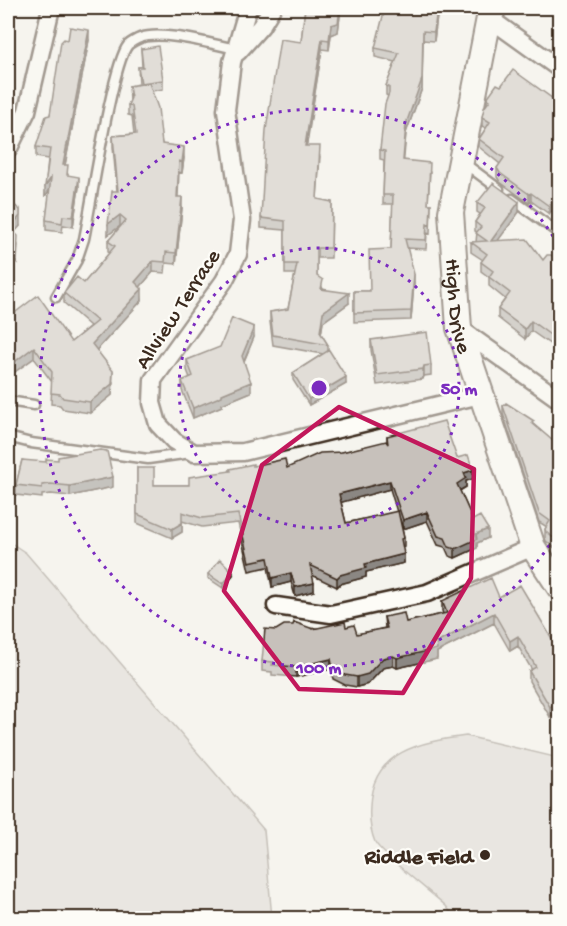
<svg xmlns="http://www.w3.org/2000/svg" width="567" height="926" font-family="'Gochi Hand',sans-serif">
	<style>
		.green { fill: #dad6d0; stroke: #8a8077; stroke-width: 1.5 }
		.lines { fill: none; stroke-linecap: round; stroke-linejoin: round }
		.lane-casing { stroke: #3b2a1e; stroke-width: 13 }
		.street-casing { stroke: #3b2a1e; stroke-width: 21 }
		.secondary-casing { stroke: #3b2a1e; stroke-width: 28 }
		.lane { stroke: #fdfcf7; stroke-width: 8 }
		.street { stroke: #fdfcf7; stroke-width: 16 }
		.secondary { stroke: #fdfcf7; stroke-width: 24 }
		.wall { fill: #aba6a1; stroke: #3b2a1e; stroke-width: 1.5; fill-rule: evenodd }
		.shaded-wall { fill: #8b8783; stroke: #3b2a1e; stroke-width: 1.5 }
		.building { fill: #c7c1bb; stroke: #3b2a1e; stroke-width: 1.5 }
		.marked { fill: none; stroke: #c2185b; stroke-width: 4.5; stroke-linejoin: round }
		.ring { fill: none; stroke: #7b2cbf; stroke-width: 3; stroke-dasharray: 3 6 }
		.poi-dot { fill: #3b2a1e; stroke: #fdfcf7; stroke-width: 2 }
		.labels { text-anchor: middle; stroke-width: 4.5; stroke-linejoin: round; paint-order: stroke }
		.street-label { font-size: 22px; fill: #3b2a1e; stroke: #fdfcf7 }
		.poi-label { font-size: 22px; font-weight: bold; fill: #3b2a1e; stroke: #fdfcf7; text-anchor: end }
		.centre { fill: #7b2cbf; stroke: #fdfcf7; stroke-width: 3 }
		.ring-label { font-size: 18px; text-anchor: middle; font-weight: bold; fill: #7b2cbf; stroke: #fdfcf7; stroke-width: 4.5; stroke-linejoin: round; paint-order: stroke }
	</style>
	<rect width="100%" height="100%" fill="#f5f4ee"/>
	<filter id="ink" filterUnits="userSpaceOnUse"><feTurbulence type="fractalNoise" baseFrequency=".0167" numOctaves="2"/><feDisplacementMap in="SourceGraphic" scale="12" xChannelSelector="R" yChannelSelector="G"/><feConvolveMatrix kernelMatrix="1 2 1 2 8 2 1 2 1" color-interpolation-filters="sRGB"/></filter>
	<g filter="url(#ink)">
		<path class="green" d="M 8,541 L 26,553 L 264,830 L 272,918 L 8,918 Z
			M 466,736 L 559,758 L 559,918 L 455,918 L 446,906 C 434,895 380,853 375,842 C 370,830 369,819 370,806 C 372,751 420,742 466,736 Z"/>
		<g class="lines">
			<g class="lane-casing">
				<path id="lane" d="M 464,163 L 499,189
					M 512,199 L 560,234
					M 56,297 L 77,260 L 84,239 C 91,206 112,64 128,45 C 130,43 137,39 140,38 C 163,30 211,44 236,49
					M 8,401 L 34,405
					M 8,437 L 31,443 L 148,459 L 191,453"/>
			</g>
			<g class="street-casing">
				<path id="street" d="M 248,8 L 232,62 L 226,110 L 242,220 L 238,254 L 224,281 L 153,380 L 152,403 L 158,424 L 174,441 L 194,453 L 243,452 L 480,395
					M 489,18 L 560,69
					M 238,52 L 261,26 L 272,8
					M 8,150 L 27,111 L 51,8
					M 459,328 L 560,400
					M 276,606 L 331,614 L 427,593 L 533,547"/>
			</g>
			<g class="secondary-casing">
				<g id="secondary">
					<path id="s1" d="M 494,8 L 489,18 L 451,212 L 459,328 L 533,547 L 560,588"/>
				</g>
			</g>
			<use href="#lane" class="lane"/>
			<use href="#street" class="street"/>
			<use href="#secondary" class="secondary"/>
		</g>
		<path class="wall" d="M 305,8 L 341,8 L 338,32 L 331,35 L 329,50 L 322,49 L 306,146 L 320,156 L 317,199 L 332,202 L 331,258 L 317,258 L 317,276 L 323,289 L 349,303 L 323,322 L 321,334 L 328,345 L 328,351 L 346,384 L 309,405 L 293,380 L 293,373 L 323,354 L 273,345 L 270,322 L 270,312 L 288,309 L 295,274 L 285,274 L 285,230 L 261,228 L 261,218 L 301,42 Z
			M 437,16 L 434,41 L 423,40 L 422,88 L 406,133 L 403,160 L 430,172 L 428,204 L 431,204 L 430,234 L 427,233 L 426,249 L 407,248 L 414,283 L 411,320 L 354,322 L 354,291 L 370,291 L 391,249 L 393,204 L 383,204 L 384,160 L 380,159 L 380,150 L 388,96 L 386,95 L 386,86 L 396,62 L 375,57 L 375,48 Z
			M 68,40 L 89,40 L 65,165 L 68,175 L 79,187 L 73,227 L 63,225 L 62,232 L 46,230 L 46,220 L 50,190 L 45,196 L 48,159 L 36,157 L 36,147 L 50,115 Z
			M 141,49 L 163,80 L 163,89 L 152,91 L 162,144 L 184,158 L 182,173 L 179,172 L 178,197 L 182,208 L 176,264 L 166,263 L 165,273 L 153,272 L 140,287 L 142,300 L 97,350 L 113,382 L 112,395 L 90,413 L 63,409 L 60,405 L 51,404 L 52,382 L 34,358 L 9,376 L 8,376 L 8,318 L 71,342 L 90,326 L 64,303 L 64,293 L 84,283 L 109,253 L 108,252 L 108,241 L 121,226 L 120,226 L 108,235 L 117,191 L 113,147 L 113,136 L 134,134 L 132,116 L 128,115 L 128,105 L 130,101 L 129,86 L 139,84 L 138,67 L 142,67 Z
			M 501,86 L 560,104 L 560,217 L 551,211 L 549,214 L 531,201 L 529,203 L 500,182 L 497,177 L 497,168 L 500,164 L 479,147 L 479,139 L 486,128 L 482,126 L 482,117 L 487,104 L 487,98 Z
			M 8,203 L 20,226 L 14,232 L 18,245 L 17,263 L 8,255 Z
			M 477,203 L 519,212 L 498,240 L 543,260 L 560,262 L 560,351 L 531,331 L 525,339 L 498,318 L 498,309 L 505,299 L 489,286 L 489,277 L 481,271 L 481,262 L 483,260 L 471,252 L 471,242 L 476,242 L 477,232 L 475,231 L 475,222 L 480,214 L 477,212 Z
			M 254,337 L 244,361 L 251,392 L 222,404 L 222,406 L 193,418 L 182,390 L 182,381 L 190,378 L 187,370 L 187,360 Z
			M 371,340 L 431,365 L 431,375 L 424,376 L 423,379 L 377,385 L 371,350 Z
			M 503,406 L 534,425 L 560,447 L 560,552 L 546,541 L 545,538 L 545,529 L 547,527 L 539,522 L 503,414 Z
			M 387,436 L 457,458 L 473,479 L 466,481 L 466,487 L 460,491 L 473,520 L 488,538 L 477,543 L 477,548 L 455,558 L 449,556 L 445,547 L 438,545 L 427,521 L 403,529 L 400,519 L 404,538 L 404,547 L 402,547 L 404,563 L 366,572 L 366,577 L 340,584 L 337,587 L 312,575 L 314,591 L 295,596 L 291,582 L 272,587 L 268,567 L 249,571 L 238,523 L 202,527 L 182,521 L 182,532 L 172,538 L 137,523 L 137,468 L 154,485 L 189,485 L 230,471 L 230,469 L 253,466 L 287,468 L 342,452 L 387,442 ZM 390,489 L 397,512 L 346,523 L 341,502 Z
			M 22,460 L 113,487 L 70,496 L 51,494 L 42,495 L 42,498 L 16,495 L 16,485 Z
			M 208,574 L 233,575 L 223,588 L 208,578 Z
			M 499,597 L 560,652 L 560,715 L 558,712 L 550,717 L 529,681 L 529,671 L 532,670 L 518,646 L 510,651 L 494,623 L 437,652 L 437,659 L 397,668 L 393,666 L 383,668 L 368,684 L 357,687 L 345,685 L 333,679 L 331,669 L 296,677 L 272,675 L 272,672 L 262,671 L 262,661 L 276,630 L 346,627 L 357,634 L 385,628 L 384,617 L 406,622 L 443,614 L 442,611 L 442,601 Z"/>
		<path class="shaded-wall" d="M 340,8 L 341,8 L 338,32 L 331,35 L 329,50 L 329,40 L 331,25 Z
			M 437,8 L 437,16 L 434,41 L 434,32 Z
			M 89,30 L 89,40 L 63,175 L 63,165 Z
			M 423,31 L 422,88 L 406,133 L 403,169 L 406,124 Z
			M 322,39 L 322,49 L 305,156 L 305,146 Z
			M 184,147 L 184,158 L 182,173 L 182,162 Z
			M 79,177 L 79,187 L 73,227 L 73,217 Z
			M 51,178 L 51,188 L 45,196 L 45,186 Z
			M 531,193 L 531,201 L 529,203 L 529,194 Z
			M 182,197 L 182,208 L 176,264 L 176,253 Z
			M 519,202 L 519,212 L 491,250 L 491,241 Z
			M 551,202 L 551,211 L 549,214 L 549,206 Z
			M 20,210 L 20,226 L 10,238 L 10,228 Z
			M 120,215 L 120,226 L 108,235 L 108,224 Z
			M 10,259 L 10,268 L 8,271 L 8,262 Z
			M 153,261 L 153,272 L 135,293 L 135,282 Z
			M 414,274 L 414,283 L 411,320 L 411,311 Z
			M 142,289 L 142,300 L 92,355 L 92,344 Z
			M 349,293 L 349,303 L 323,322 L 320,342 L 320,332 L 323,312 Z
			M 531,321 L 531,331 L 525,339 L 525,329 Z
			M 254,327 L 254,337 L 242,366 L 242,356 Z
			M 34,347 L 34,358 L 9,376 L 9,366 Z
			M 424,366 L 424,376 L 423,379 L 423,369 Z
			M 113,371 L 112,395 L 90,413 L 90,402 Z
			M 346,377 L 346,384 L 309,405 L 309,399 Z
			M 251,382 L 251,392 L 222,404 L 222,406 L 193,418 L 193,408 L 222,394 Z
			M 473,470 L 473,479 L 466,481 L 466,487 L 457,492 L 457,484 L 464,473 Z
			M 113,477 L 113,487 L 70,496 L 70,486 Z
			M 390,481 L 390,489 L 339,503 L 339,494 Z
			M 427,512 L 427,521 L 403,529 L 403,520 Z
			M 182,523 L 182,532 L 172,538 L 172,529 Z
			M 488,529 L 488,538 L 477,543 L 477,548 L 455,558 L 455,549 L 476,534 Z
			M 404,554 L 404,563 L 366,572 L 366,577 L 340,584 L 337,587 L 337,578 L 340,575 L 365,564 Z
			M 233,572 L 233,575 L 223,588 L 223,584 Z
			M 291,573 L 291,582 L 272,587 L 272,578 Z
			M 314,583 L 314,591 L 295,596 L 295,587 Z
			M 494,613 L 494,623 L 437,652 L 437,659 L 397,668 L 397,658 L 436,643 Z
			M 518,636 L 518,646 L 510,651 L 510,641 Z
			M 393,656 L 393,666 L 383,668 L 368,684 L 357,687 L 357,677 L 383,658 Z
			M 331,659 L 331,669 L 296,677 L 296,667 Z
			M 558,702 L 558,712 L 550,717 L 550,707 Z"/>
		<path class="building" d="M 305,8 L 340,8 L 338,23 L 331,25 L 329,40 L 322,39 L 305,146 L 320,146 L 317,199 L 332,202 L 331,248 L 317,248 L 317,276 L 323,280 L 321,289 L 349,293 L 323,312 L 320,332 L 328,345 L 273,335 L 270,312 L 288,309 L 297,264 L 285,264 L 285,221 L 261,218 L 266,130 L 280,39 L 301,42 Z
			M 385,8 L 437,8 L 434,32 L 423,31 L 422,79 L 406,124 L 403,160 L 430,163 L 428,204 L 431,204 L 430,225 L 427,224 L 426,240 L 405,239 L 414,274 L 411,311 L 354,313 L 354,291 L 370,291 L 369,250 L 391,249 L 393,195 L 383,195 L 385,151 L 380,150 L 385,104 L 389,93 L 389,87 L 386,86 L 399,53 L 375,48 Z
			M 70,27 L 89,30 L 63,165 L 68,165 L 67,175 L 79,177 L 73,217 L 63,216 L 62,223 L 46,220 L 51,178 L 45,186 L 50,149 L 36,147 L 46,116 L 50,115 L 61,42 L 64,39 L 68,40 Z
			M 158,46 L 163,80 L 141,83 L 138,67 L 143,67 L 141,49 Z
			M 513,70 L 560,104 L 560,208 L 551,202 L 549,206 L 531,193 L 529,194 L 500,173 L 497,168 L 504,158 L 479,139 L 490,122 L 482,117 L 484,108 L 490,100 L 487,98 L 497,84 L 501,86 Z
			M 149,83 L 158,108 L 162,144 L 184,147 L 182,162 L 179,161 L 177,197 L 182,197 L 176,253 L 166,252 L 165,262 L 153,261 L 135,282 L 142,289 L 92,344 L 113,371 L 112,384 L 90,402 L 63,398 L 60,394 L 51,393 L 52,372 L 34,347 L 9,366 L 8,366 L 8,318 L 38,295 L 71,342 L 97,321 L 64,293 L 77,277 L 84,283 L 115,246 L 108,241 L 126,220 L 120,215 L 108,224 L 112,191 L 118,191 L 113,136 L 136,134 L 132,106 L 128,105 L 131,98 L 129,86 Z
			M 493,183 L 519,202 L 491,241 L 527,239 L 543,260 L 547,255 L 551,255 L 560,262 L 560,342 L 531,321 L 525,329 L 498,309 L 510,293 L 489,277 L 493,271 L 481,262 L 487,254 L 471,242 L 487,241 L 476,233 L 481,227 L 475,222 L 485,208 L 477,203 Z
			M 10,201 L 20,210 L 20,216 L 10,228 L 18,236 L 17,254 L 8,246 L 8,203 Z
			M 232,318 L 254,327 L 242,356 L 251,382 L 222,394 L 222,396 L 193,408 L 182,381 L 193,376 L 187,360 L 220,347 Z
			M 427,332 L 431,365 L 424,366 L 423,369 L 377,375 L 371,340 Z
			M 329,350 L 346,377 L 309,399 L 293,373 Z
			M 506,403 L 534,421 L 532,423 L 560,447 L 560,543 L 546,532 L 545,529 L 550,521 L 539,513 L 503,406 Z
			M 444,421 L 457,458 L 468,455 L 473,470 L 464,473 L 466,478 L 457,484 L 473,520 L 480,516 L 488,529 L 476,534 L 477,539 L 455,549 L 449,547 L 445,538 L 438,536 L 427,512 L 403,520 L 390,481 L 339,494 L 346,523 L 398,511 L 404,538 L 401,539 L 404,554 L 365,564 L 366,568 L 340,575 L 337,578 L 310,565 L 314,583 L 295,587 L 291,573 L 272,578 L 268,558 L 249,562 L 238,514 L 202,518 L 182,512 L 182,523 L 172,529 L 137,514 L 137,468 L 154,468 L 154,485 L 189,485 L 189,477 L 231,471 L 230,469 L 253,464 L 253,466 L 285,459 L 287,468 L 320,453 L 342,452 L 386,441 L 388,444 L 387,436 Z
			M 100,450 L 107,451 L 113,477 L 70,486 L 51,484 L 42,485 L 42,488 L 16,485 L 22,460 L 46,462 L 46,459 L 58,460 L 58,457 Z
			M 220,559 L 233,572 L 223,584 L 208,574 Z
			M 491,578 L 499,597 L 520,585 L 560,652 L 560,705 L 558,702 L 550,707 L 529,671 L 536,667 L 518,636 L 510,641 L 494,613 L 436,643 L 437,649 L 397,658 L 393,656 L 383,658 L 368,674 L 357,677 L 345,675 L 333,669 L 331,659 L 296,667 L 272,665 L 273,662 L 262,661 L 265,629 L 276,630 L 284,625 L 293,625 L 294,622 L 313,629 L 345,622 L 346,627 L 354,625 L 357,634 L 387,628 L 384,617 L 404,613 L 406,622 L 447,613 L 442,601 Z"/>
	</g>
	<path d="M0 0H567V926H0ZM 339,407 L 474,469 L 471,578 L 403,693 L 299,689 L 224,591 L 262,465 Z" fill="#f5f4ee" fill-opacity=".55" fill-rule="evenodd"/>
	<path class="marked" d="M 339,407 L 474,469 L 471,578 L 403,693 L 299,689 L 224,591 L 262,465 Z"/>
	<g class="ring">
		<circle cx="319" cy="388" r="140"/>
		<path d="M559 530A279 279 0 1 1 559 246"/>
	</g>
	<circle class="poi-dot" cx="485" cy="855" r="6"/>
	<g class="labels">
		<g class="street-label">
			<text dy="8" stroke="none"><textPath href="#s1" startOffset="303">High Drive</textPath></text>
			<text transform="translate(176 308) rotate(-57)" y="8">Allview Terrace</text>
		</g>
		<g class="poi-label">
			<text x="473" y="863">Riddle Field</text>
		</g>
	</g>
	<circle cx="319" cy="388" r="9" class="centre"/>
	<g class="ring-label">
		<text x="459" y="394">50 m</text>
		<text x="319" y="673">100 m</text>
	</g>
	<rect width="567" height="926" fill="none" stroke="#fdfcf7" stroke-width="30"/>
	<rect x="15" y="15" width="537" height="896" fill="none" stroke="#3b2a1e" stroke-width="2" filter="url(#ink)"/>
</svg>
